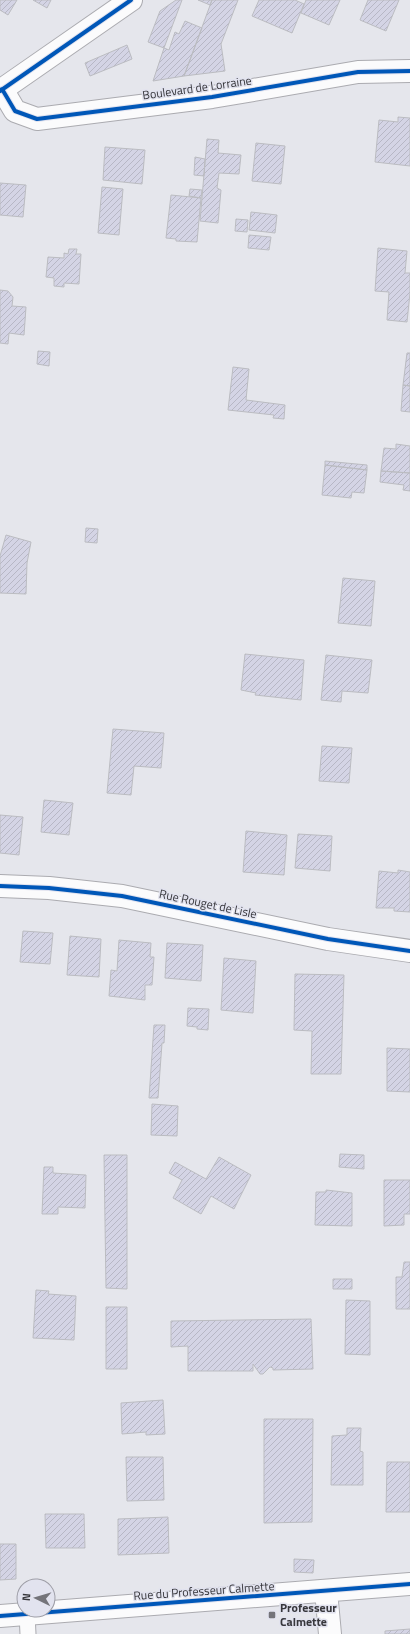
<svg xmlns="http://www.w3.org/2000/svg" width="410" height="1634" font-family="'Titillium Web',sans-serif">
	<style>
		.building { fill: url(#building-hatch); stroke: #bbbcc1 }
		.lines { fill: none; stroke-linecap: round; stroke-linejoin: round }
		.service-casing { stroke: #ababb0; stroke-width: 17 }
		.minor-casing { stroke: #ababb0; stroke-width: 24 }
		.service { stroke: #fbfbfc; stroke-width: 15 }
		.minor { stroke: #fbfbfc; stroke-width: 22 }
		.cycleway-casing { stroke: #e2e3ef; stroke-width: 6 }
		.cycleway { stroke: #0057b8; stroke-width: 4 }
		.poi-dot { fill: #74747a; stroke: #e2e3ef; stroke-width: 1.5 }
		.labels { text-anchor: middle; stroke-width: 3; stroke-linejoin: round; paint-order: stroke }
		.street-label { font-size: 12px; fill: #37373c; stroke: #e2e3ef }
		.poi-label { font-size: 12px; font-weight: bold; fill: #37373c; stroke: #e2e3ef; text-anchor: start }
	</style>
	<defs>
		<pattern id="building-hatch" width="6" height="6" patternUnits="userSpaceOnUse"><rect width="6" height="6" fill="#d4d4e5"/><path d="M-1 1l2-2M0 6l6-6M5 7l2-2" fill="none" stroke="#b7b7c5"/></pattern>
	</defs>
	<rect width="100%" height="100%" fill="#e5e6ec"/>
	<path class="building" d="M 0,0 L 17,0 L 8,15 L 0,10 Z
		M 33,0 L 51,0 L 47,8 Z
		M 176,0 L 182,0 L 164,48 L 148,42 L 160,11 Z
		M 198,0 L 212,0 L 210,5 Z
		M 212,0 L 238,0 L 221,44 L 225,71 L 184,76 Z
		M 259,0 L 295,0 L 304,4 L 292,33 L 252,16 Z
		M 306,0 L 340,0 L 329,25 L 301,13 Z
		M 368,0 L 399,0 L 386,31 L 360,20 Z
		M 185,21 L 202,28 L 184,76 L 153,81 L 164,48 L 169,50 L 175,32 L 179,34 Z
		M 127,45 L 132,59 L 90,76 L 85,63 Z
		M 398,117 L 410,118 L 410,166 L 375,162 L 379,120 L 398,122 Z
		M 207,139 L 219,140 L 218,153 L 241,155 L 239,174 L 219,173 L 217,188 L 221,190 L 218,223 L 200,221 Z
		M 256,143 L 285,146 L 281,184 L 252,181 Z
		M 105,147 L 145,150 L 142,184 L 103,180 Z
		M 195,157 L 205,159 L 204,176 L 194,175 Z
		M 0,183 L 26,185 L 23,217 L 0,215 Z
		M 102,187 L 123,189 L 119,235 L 98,233 Z
		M 190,189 L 202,190 L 201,198 L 189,196 Z
		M 171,195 L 201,198 L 197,242 L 176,241 L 176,239 L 166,238 Z
		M 251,212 L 277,215 L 275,233 L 249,230 Z
		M 236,219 L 248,220 L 247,232 L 235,231 Z
		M 249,235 L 271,237 L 269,250 L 248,248 Z
		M 378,248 L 407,251 L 405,273 L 410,273 L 410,293 L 407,322 L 387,320 L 389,292 L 375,291 Z
		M 69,249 L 77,249 L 76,254 L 81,254 L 79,284 L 64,283 L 64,287 L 54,286 L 54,278 L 46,277 L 48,257 L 64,258 L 64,253 L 68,254 Z
		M 0,290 L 8,291 L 13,297 L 12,306 L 26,307 L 24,335 L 9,333 L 8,344 L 0,343 Z
		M 38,351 L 50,352 L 49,366 L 37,364 Z
		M 407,353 L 410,353 L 410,386 L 403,385 Z
		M 233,367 L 249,369 L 246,400 L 285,405 L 284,419 L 273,418 L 274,415 L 228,410 Z
		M 403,385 L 410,386 L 410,412 L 401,411 Z
		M 396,444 L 410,446 L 410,473 L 381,471 L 384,448 L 396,449 Z
		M 325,461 L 367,465 L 367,470 L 325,465 Z
		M 325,465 L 367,470 L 364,493 L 352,492 L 351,498 L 322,495 Z
		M 381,471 L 410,473 L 410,491 L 403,490 L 404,485 L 380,482 Z
		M 86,528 L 98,529 L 97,543 L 85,542 Z
		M 6,535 L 31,542 L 27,563 L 26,594 L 0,593 L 0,556 Z
		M 343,578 L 375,581 L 371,626 L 338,623 Z
		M 245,654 L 304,660 L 301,700 L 255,695 L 256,693 L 241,690 Z
		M 326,655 L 372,660 L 368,693 L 342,691 L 341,702 L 321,700 Z
		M 113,729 L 164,733 L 161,768 L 134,766 L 131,795 L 107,793 Z
		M 322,746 L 352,748 L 349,783 L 319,781 Z
		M 44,800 L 73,803 L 69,835 L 41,832 Z
		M 0,815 L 23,817 L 19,855 L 0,853 Z
		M 246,831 L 287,835 L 284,875 L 243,872 Z
		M 298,834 L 332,836 L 330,871 L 295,868 Z
		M 398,870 L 410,872 L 410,912 L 394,911 L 394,908 L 376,908 L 379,871 L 398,873 Z
		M 23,931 L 53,933 L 50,964 L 20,962 Z
		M 70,936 L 101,939 L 99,977 L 67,975 Z
		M 119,940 L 151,943 L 150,957 L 154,957 L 152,985 L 145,985 L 145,1000 L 109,996 L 111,970 L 117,971 Z
		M 167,943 L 203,945 L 201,981 L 165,978 Z
		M 224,958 L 256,961 L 253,1013 L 221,1010 Z
		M 295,974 L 344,975 L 341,1074 L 311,1074 L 312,1031 L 294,1030 Z
		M 188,1008 L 209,1009 L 208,1030 L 197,1029 L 197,1027 L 187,1026 Z
		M 154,1025 L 165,1025 L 164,1043 L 162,1043 L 158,1098 L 149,1098 Z
		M 387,1048 L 410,1049 L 410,1092 L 387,1091 Z
		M 152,1104 L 178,1106 L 177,1136 L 151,1135 Z
		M 340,1154 L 364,1155 L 364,1169 L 339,1167 Z
		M 104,1155 L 127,1155 L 127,1289 L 106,1288 Z
		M 219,1157 L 251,1175 L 234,1209 L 211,1196 L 201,1214 L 173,1198 L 182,1180 L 169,1173 L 175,1162 L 206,1179 Z
		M 44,1167 L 53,1167 L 53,1173 L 86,1175 L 85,1208 L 58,1207 L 58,1214 L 42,1214 Z
		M 384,1180 L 410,1180 L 410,1214 L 404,1214 L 404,1225 L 384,1226 Z
		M 326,1190 L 352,1193 L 352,1226 L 315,1225 L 316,1192 L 326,1192 Z
		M 404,1262 L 410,1262 L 410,1309 L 396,1309 L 396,1277 L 402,1277 Z
		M 333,1279 L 352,1279 L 352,1289 L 333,1289 Z
		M 36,1290 L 49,1291 L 48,1294 L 76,1296 L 74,1340 L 33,1338 Z
		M 346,1300 L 370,1301 L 370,1355 L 345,1354 Z
		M 106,1307 L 127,1307 L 127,1369 L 106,1369 Z
		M 311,1319 L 313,1369 L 273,1370 L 273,1368 L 270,1367 L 263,1374 L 260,1374 L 253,1364 L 253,1371 L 188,1371 L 188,1346 L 171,1347 L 171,1321 Z
		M 163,1400 L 165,1434 L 146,1435 L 146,1432 L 122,1434 L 121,1403 Z
		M 264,1419 L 313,1419 L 312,1522 L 264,1523 Z
		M 347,1428 L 361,1428 L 360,1451 L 363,1452 L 363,1485 L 331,1485 L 332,1436 L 347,1435 Z
		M 126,1457 L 163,1457 L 164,1500 L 127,1501 Z
		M 387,1462 L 410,1462 L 410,1512 L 386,1512 Z
		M 45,1514 L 84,1514 L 85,1548 L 46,1548 Z
		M 168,1517 L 169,1553 L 118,1555 L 118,1519 Z
		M 0,1544 L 16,1544 L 16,1579 L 0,1580 Z
		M 294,1559 L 314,1560 L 313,1573 L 294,1572 Z
		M 410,1629 L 410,1634 L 385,1634 L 385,1631 Z"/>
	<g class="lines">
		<g class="service-casing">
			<path id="service" d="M 27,1614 L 28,1634"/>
		</g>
		<g class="minor-casing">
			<path id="minor" d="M 2,89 L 15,111 L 37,119 L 212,97 L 358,72 L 410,71
				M 0,91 L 131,0
				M 0,886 L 49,888 L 122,896 L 328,939 L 410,951
				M 326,1591 L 330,1634
				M 0,1616 L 410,1584"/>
		</g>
		<use href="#service" class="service"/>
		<use href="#minor" class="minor"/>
		<g class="cycleway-casing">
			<path id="cycleway" d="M 2,89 L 15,111 L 37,119 L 212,97 L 358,72 L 410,71
				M 0,91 L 131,0
				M 0,886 L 49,888 L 122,896 L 328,939 L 410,951
				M 0,1616 L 410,1584"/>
		</g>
		<use href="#cycleway" class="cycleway"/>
	</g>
	<rect class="poi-dot" x="268" y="1611" width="8" height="8" rx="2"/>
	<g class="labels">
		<g class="street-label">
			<text transform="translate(197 88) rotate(-8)" y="4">Boulevard de Lorraine</text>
			<text transform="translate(208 904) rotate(12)" y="4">Rue Rouget de Lisle</text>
			<text transform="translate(204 1591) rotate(-4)" y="4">Rue du Professeur Calmette</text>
		</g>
		<g class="poi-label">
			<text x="280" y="1612">Professeur<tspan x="280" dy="14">Calmette</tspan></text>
		</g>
	</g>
	<g transform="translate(36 1598) rotate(275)"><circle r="19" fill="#e2e3ef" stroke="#9e9ea7"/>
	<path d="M0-3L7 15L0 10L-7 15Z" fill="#74747a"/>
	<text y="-6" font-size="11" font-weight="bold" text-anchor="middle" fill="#37373c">N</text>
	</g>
</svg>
